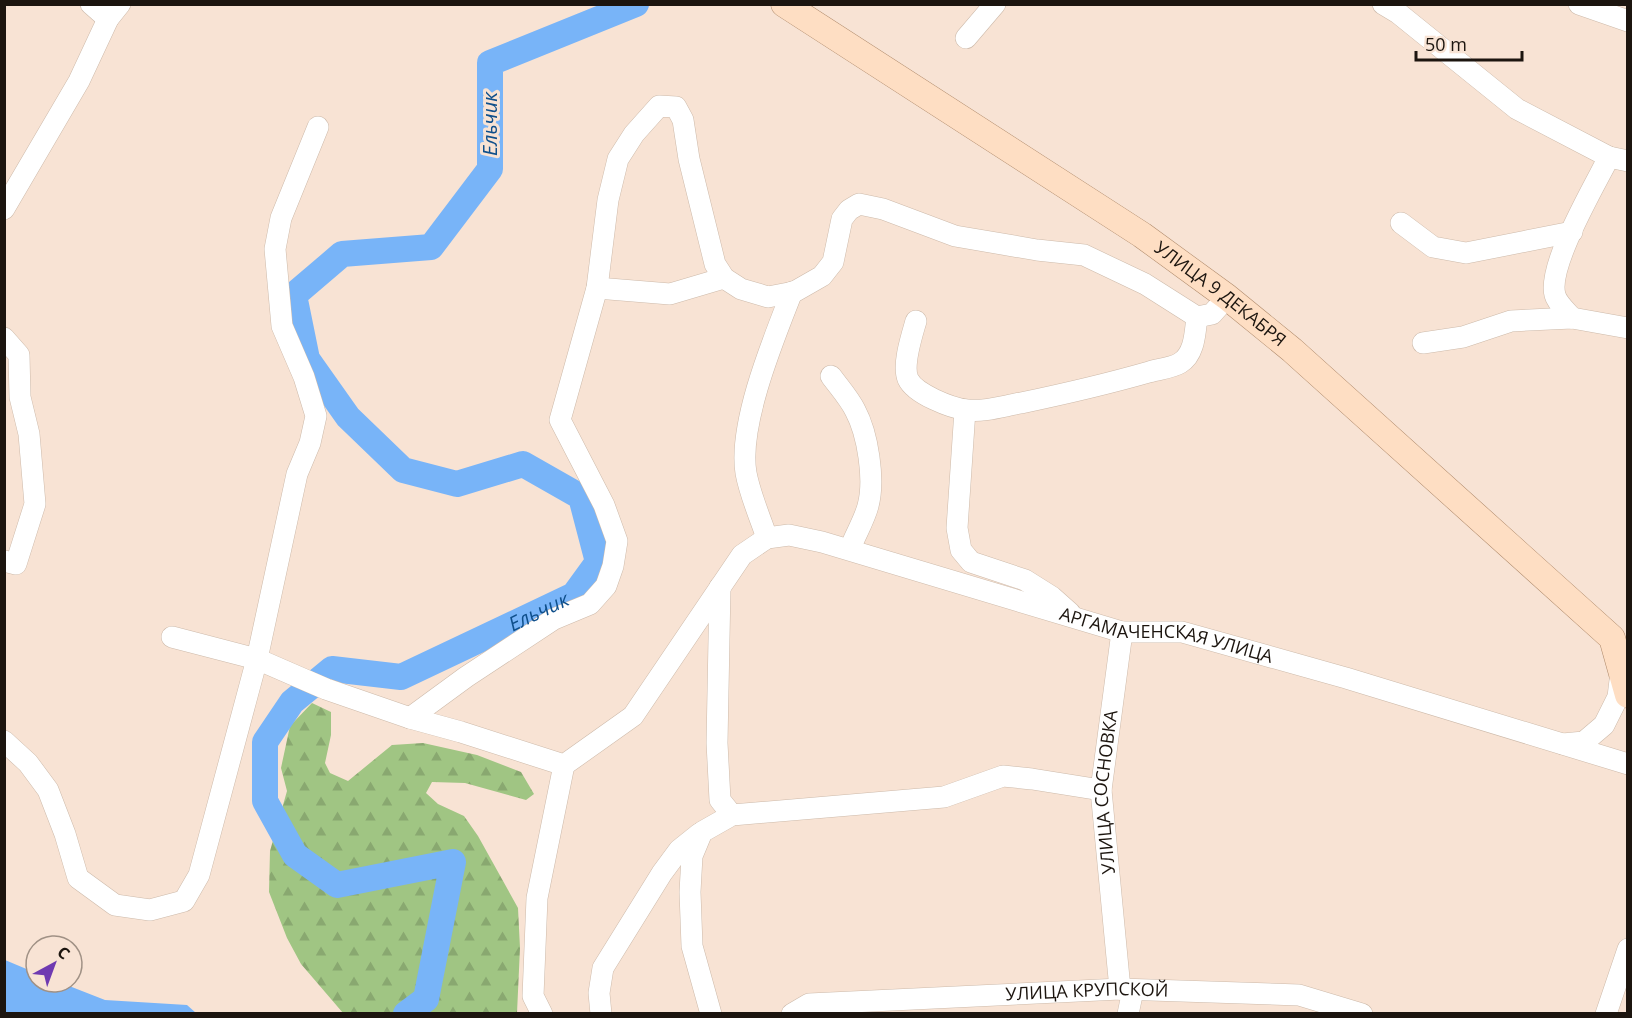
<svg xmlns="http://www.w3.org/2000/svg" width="1632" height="1018" font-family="'Open Sans',sans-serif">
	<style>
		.forest { fill: url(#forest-firs) }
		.water { fill: #78b4f8 }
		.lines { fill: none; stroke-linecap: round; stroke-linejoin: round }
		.river { stroke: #78b4f8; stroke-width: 26 }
		.minor-casing { stroke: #cdbaaa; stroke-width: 22 }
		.major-casing { stroke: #ae896a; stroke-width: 27 }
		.minor { stroke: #fff; stroke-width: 21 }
		.major { stroke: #fedec3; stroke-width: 26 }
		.labels { text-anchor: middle; stroke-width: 6; stroke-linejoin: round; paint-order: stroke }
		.street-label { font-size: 18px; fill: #1c150f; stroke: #f8e3d4 }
		.water-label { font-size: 20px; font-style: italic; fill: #0f4f8b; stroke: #f8e3d4 }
	</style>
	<defs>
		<pattern id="forest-firs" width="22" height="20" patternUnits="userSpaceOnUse" patternTransform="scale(1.5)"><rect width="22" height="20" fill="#a0c583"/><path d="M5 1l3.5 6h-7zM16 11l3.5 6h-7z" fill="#89a870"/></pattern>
	</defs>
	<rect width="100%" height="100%" fill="#f8e3d4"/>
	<path class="forest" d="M 312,703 L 331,712 L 331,735 L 325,763 L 330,773 L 348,781 L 392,745 L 423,743 L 477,755 L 521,772 L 534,794 L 526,800 L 465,783 L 432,782 L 426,793 L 438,804 L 464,816 L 478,836 L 518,908 L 520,948 L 517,1013 L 343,1013 L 301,964 L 287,938 L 269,892 L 270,851 L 287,791 L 281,768 L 290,726 Z"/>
	<path class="water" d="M 5,960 L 36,973 L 36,982 L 59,982 L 105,1000 L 187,1005 L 196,1013 L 5,1013 Z"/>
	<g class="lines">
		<path class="river" id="s1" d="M 406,1014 L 426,999 L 453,862 L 337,885 L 295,855 L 265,801 L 265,742 L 292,702 L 332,669 L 401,677 L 574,595 L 598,562 L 581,497 L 523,464 L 457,484 L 403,470 L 348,417 L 307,359 L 294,295 L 342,254 L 431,247 L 490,169 L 490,63 L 636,4"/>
		<g class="minor-casing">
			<g id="minor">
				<path d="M 91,4 L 108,19"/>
				<path d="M 1383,4 L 1398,13 L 1517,109 L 1609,157 L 1628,161"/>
				<path d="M 1579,4 L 1628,21"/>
				<path d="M 966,38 L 995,4"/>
				<path d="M 4,209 L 79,81 L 108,19 L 120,4"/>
				<path d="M 1401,223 L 1433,247 L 1466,253 L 1572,232"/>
				<path d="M 597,288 L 670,294 L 724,278"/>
				<path d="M 1572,318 C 1567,312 1557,303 1555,295 C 1547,266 1595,185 1609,157"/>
				<path d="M 916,321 C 912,335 902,365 908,379 C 915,394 951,408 967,410 C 985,412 1003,406 1021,403 C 1064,394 1107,384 1149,372 C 1159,369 1172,368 1180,363 C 1195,354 1195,332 1197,317"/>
				<path d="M 4,338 L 19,355 L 20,397 L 29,434 L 35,504 L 16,564 L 4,561"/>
				<path d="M 1423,343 L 1463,337 L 1511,321 L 1572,318 L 1628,328"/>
				<path d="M 831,376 C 839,387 849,398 855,410 C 868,434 875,480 868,506 C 864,521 855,535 850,549"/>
				<path d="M 965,410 L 957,528 L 961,550 L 971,562 L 1025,580 L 1052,597 L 1070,613"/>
				<path d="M 767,538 C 760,517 750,495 746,473 C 738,424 774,338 792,292"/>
				<path d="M 720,587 L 717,743 L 720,800 L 732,815"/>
				<path id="s2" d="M 172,637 L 257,659 L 326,689 L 410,718 L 461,732 L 564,765 L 633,716 L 742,555 L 767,538 L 789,535 L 822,542 L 1122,632 L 1182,632 L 1346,678 L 1628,764"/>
				<path d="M 410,718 L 466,677 L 554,619 L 590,604 L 606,586 L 613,566 L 617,541 L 604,505 L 560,420 L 597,288 L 608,200 L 618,159 L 634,134 L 659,106 L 676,107 L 683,120 L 689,159 L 715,264 L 724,278 L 741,289 L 768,297 L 794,292 L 822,276 L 833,262 L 842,219 L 849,210 L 859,204 L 883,209 L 955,236 L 1037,250 L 1084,255 L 1145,284 L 1197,317 L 1212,314 L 1227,297"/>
				<path d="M 4,741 L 28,763 L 48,790 L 65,834 L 78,878 L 115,905 L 150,910 L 184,901 L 199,875 L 257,659 L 297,474 L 310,443 L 316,416 L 304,377 L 282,326 L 275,249 L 281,218 L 318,127"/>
				<path d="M 1563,744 L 1584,742 L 1604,725 L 1618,697 L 1621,672"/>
				<path id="s3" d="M 1120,989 L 1101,790 L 1122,632"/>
				<path d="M 542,1014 L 533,996 L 537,898 L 564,765"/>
				<path d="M 601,1014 L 599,993 L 603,968 L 662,873 L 679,850 L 699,834"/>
				<path d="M 711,1014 L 692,946 L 690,892 L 692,856 L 702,832 L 732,815 L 944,797 L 1003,776 L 1032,779 L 1101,790"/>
				<path id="s4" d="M 792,1014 L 809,1004 L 1120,989 L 1299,995 L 1362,1014"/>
				<path d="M 1128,1014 L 1133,990"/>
				<path d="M 1606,1014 L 1628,949"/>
			</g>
		</g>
		<g class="major-casing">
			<g id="major">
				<path id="s5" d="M 784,4 L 1142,235 L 1227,297 L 1292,350 L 1612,638 L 1628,695"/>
			</g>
		</g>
		<use href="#minor" class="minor"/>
		<use href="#major" class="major"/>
	</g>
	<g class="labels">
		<g class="street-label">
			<text dy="6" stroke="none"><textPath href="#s5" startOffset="524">УЛИЦА 9 ДЕКАБРЯ</textPath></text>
			<text dy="6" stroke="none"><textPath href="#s2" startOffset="1136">АРГАМАЧЕНСКАЯ УЛИЦА</textPath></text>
			<text dy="6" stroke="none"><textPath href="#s3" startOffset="198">УЛИЦА СОСНОВКА</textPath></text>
			<text dy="6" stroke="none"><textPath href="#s4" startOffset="298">УЛИЦА КРУПСКОЙ</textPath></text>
		</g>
		<g class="water-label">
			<text transform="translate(490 124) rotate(-90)" y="7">Ельчик</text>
			<text dy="7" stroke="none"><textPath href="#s1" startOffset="777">Ельчик</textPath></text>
		</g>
	</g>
	<rect width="1632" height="1018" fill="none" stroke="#1c150f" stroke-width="12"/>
	<g transform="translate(54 964) rotate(41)"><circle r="28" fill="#f8e3d4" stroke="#a09185" stroke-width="1.5"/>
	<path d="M0-4.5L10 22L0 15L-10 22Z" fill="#6f3ab1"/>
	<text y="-9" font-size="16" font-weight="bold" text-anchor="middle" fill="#1c150f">С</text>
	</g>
	<path d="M1416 51v9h106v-9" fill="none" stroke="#1c150f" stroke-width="3"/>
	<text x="1425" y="51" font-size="18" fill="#1c150f" stroke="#f8e3d4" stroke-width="4.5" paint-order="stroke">50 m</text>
</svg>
